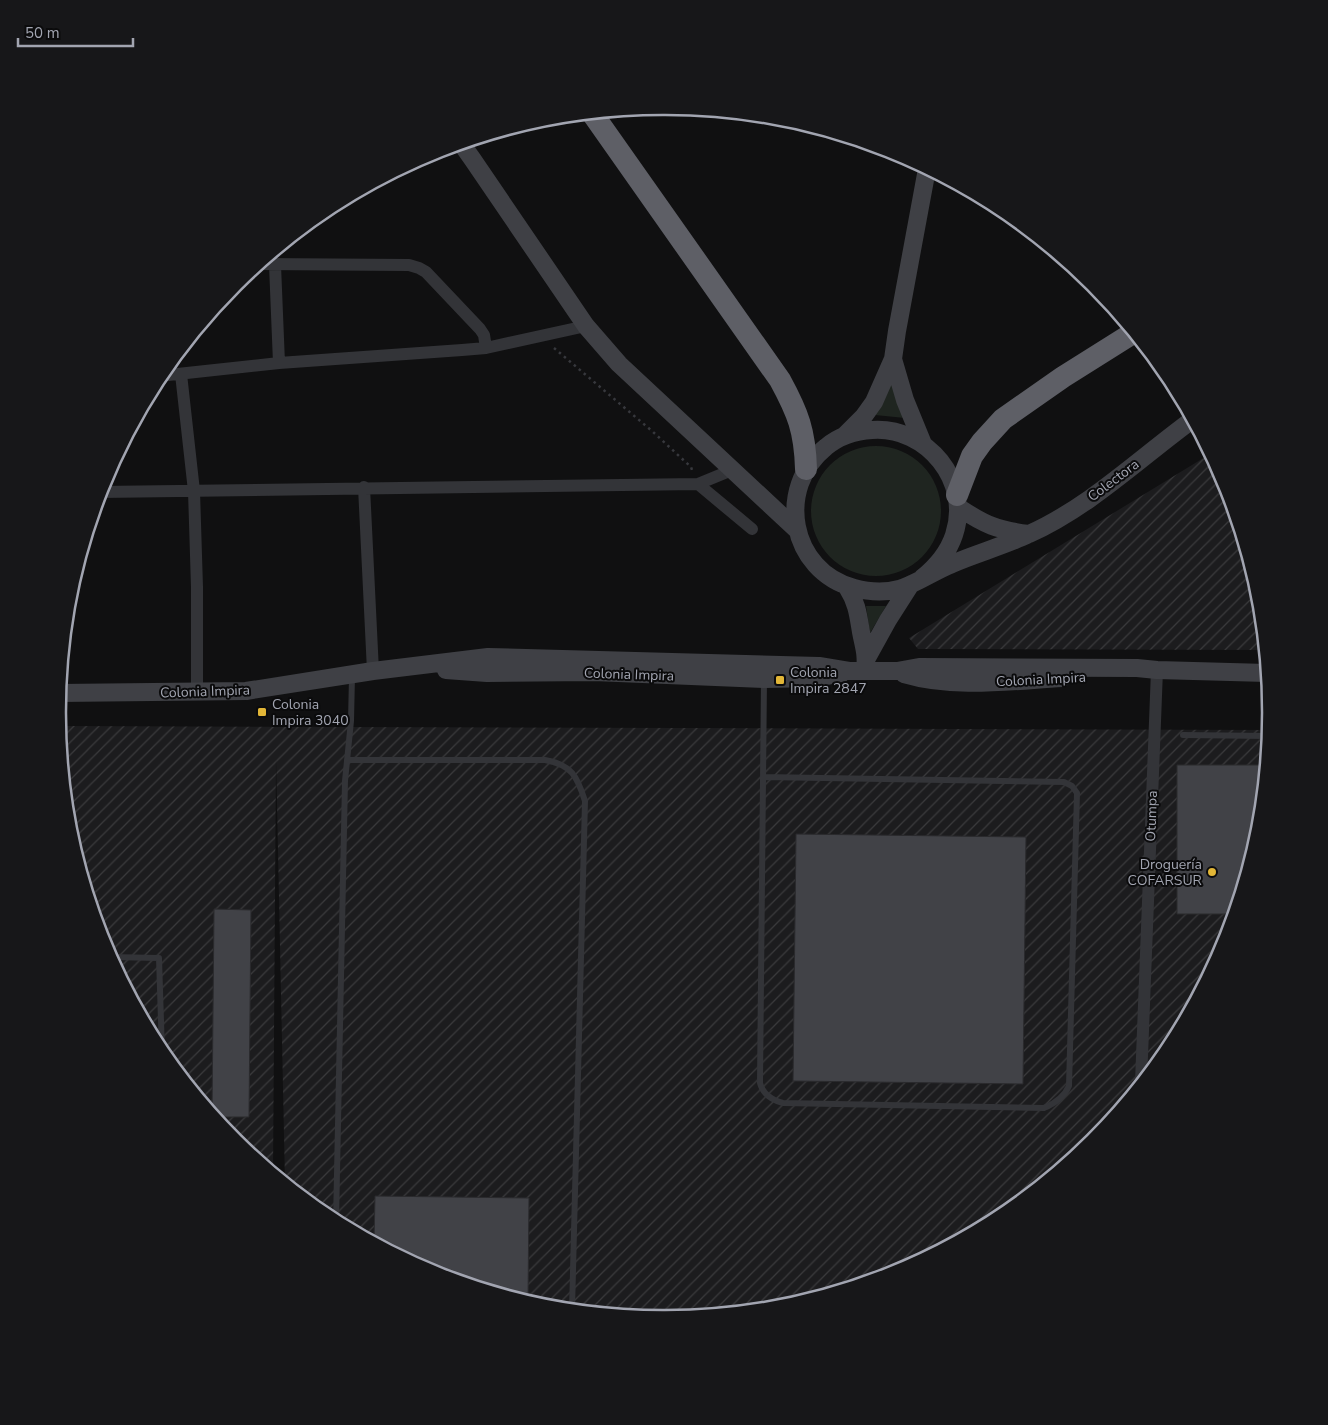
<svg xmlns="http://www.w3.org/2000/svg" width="1328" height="1425" font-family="'Nunito Sans',sans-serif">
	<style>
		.industrial { fill: url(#industrial-furrows) }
		.green { fill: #1f2520 }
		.building { fill: #414247; stroke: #2a2a2d }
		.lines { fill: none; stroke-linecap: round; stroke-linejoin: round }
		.path { stroke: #37383d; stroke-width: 2.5; stroke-dasharray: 2.5 4; stroke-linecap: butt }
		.lane { stroke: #333438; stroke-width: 6 }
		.street { stroke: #333438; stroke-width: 12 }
		.secondary { stroke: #3f4045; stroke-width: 18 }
		.highway { stroke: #5e5f66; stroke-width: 22 }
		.poi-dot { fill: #e2b637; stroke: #0b0b0c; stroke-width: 2 }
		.labels { text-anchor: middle; stroke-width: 4; stroke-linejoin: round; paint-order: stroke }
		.street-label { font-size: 14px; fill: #a2a5b1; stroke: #0b0b0c }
		.poi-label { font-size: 14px; fill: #a2a5b1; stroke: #0b0b0c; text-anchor: start }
		.rim { fill: none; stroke: #a2a5b1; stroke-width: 2.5 }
	</style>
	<defs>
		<pattern id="industrial-furrows" width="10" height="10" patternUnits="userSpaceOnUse" patternTransform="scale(1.25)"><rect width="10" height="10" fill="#1c1c1e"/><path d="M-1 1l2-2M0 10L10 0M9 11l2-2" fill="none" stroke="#3a3a3c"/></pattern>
	</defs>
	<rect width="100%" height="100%" fill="#101011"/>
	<path class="industrial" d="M 1210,454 L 1224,481 L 1259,594 L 1264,650 L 918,649 L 909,638 Z
		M 59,726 L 1269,730 L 1259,831 L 1224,945 L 1168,1050 L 1093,1142 L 1001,1217 L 896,1273 L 782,1307 L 664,1319 L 545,1307 L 432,1273 L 327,1217 L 285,1182 L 276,756 L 273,1172 L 235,1141 L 160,1049 L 104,944 L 69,831 Z"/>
	<path class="green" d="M 891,383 L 905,418 L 875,415 Z
		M811 511a65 65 0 1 1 130 0a65 65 0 1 1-130 0Z
		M 866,606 L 886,606 L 870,633 Z"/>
	<path class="building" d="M 1177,765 L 1265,765 L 1259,831 L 1234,914 L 1177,914 Z
		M 796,834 L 1026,837 L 1023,1084 L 793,1081 Z
		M 214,909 L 251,910 L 249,1117 L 215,1117 L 212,1113 Z
		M 375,1196 L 529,1198 L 528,1302 L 432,1273 L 374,1242 Z"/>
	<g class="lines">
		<path class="path" d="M 554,348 L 652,431 L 691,467 L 692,470"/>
		<path class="lane" d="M 1183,735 L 1268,736
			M 347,760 L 545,760 C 572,765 577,776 585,801 L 572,1310
			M 763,777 L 1064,782 L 1072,786 L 1077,793 L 1069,1086 C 1064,1097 1056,1103 1044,1108 L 783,1103 C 772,1100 763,1095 760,1083 L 764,679
			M 110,957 L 159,958 L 162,1052
			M 336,1222 L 345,781 L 351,721 L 352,676"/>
		<path class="street" d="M 259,264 L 409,265 L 419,268 L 426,272 L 480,329 L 484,335 L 486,348
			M 275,265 L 279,363
			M 181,374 L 194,491 L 197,587 L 197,693
			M 159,376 L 279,363 L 462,350 L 486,348 L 586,326
			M 698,484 L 752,529
			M 364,487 L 373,671
			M 100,492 L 698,484 L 732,470
			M 1141,1082 L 1157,670"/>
		<path class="secondary" d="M 461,143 L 473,160 L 586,326 L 619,364 L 798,531
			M 893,359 L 905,400 L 923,444
			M 845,435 L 864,416 L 874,402 L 893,359 L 897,331 L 927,169
			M 958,507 C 985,525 997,530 1029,534
			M 922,578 C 937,566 948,553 954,535 C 972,482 927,426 872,430 C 855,431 839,436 826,447 C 775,488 790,571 854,588 C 869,592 884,593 899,589 C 918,583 934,571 952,564 C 977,553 1004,546 1029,534 C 1088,508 1140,458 1192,420
			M 847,587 C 857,603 858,614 861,632 C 864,648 867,654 865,671
			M 867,658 L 888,620 L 911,584
			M 446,670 L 487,673 L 594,672 L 764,679 L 817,678 L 842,673
			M 904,674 C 955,689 1009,681 1062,678
			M 59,693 L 246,691 L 373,671 L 488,657 L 819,666 L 849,671 L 897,671 L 919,667 L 1137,668 L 1157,670 L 1267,673"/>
		<path class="highway" d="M 592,113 L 780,380 C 798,413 805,431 806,469
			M 957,495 L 972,456 L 982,442 L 1003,419 L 1063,377 L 1133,333"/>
	</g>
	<g class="poi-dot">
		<rect x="775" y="675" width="10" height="10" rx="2.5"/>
		<rect x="257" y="707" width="10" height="10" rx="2.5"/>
		<circle cx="1212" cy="872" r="5"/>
	</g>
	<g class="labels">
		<g class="street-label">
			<text transform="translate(1113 480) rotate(-37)" y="5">Colectora</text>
			<text transform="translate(629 674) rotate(2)" y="5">Colonia Impira</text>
			<text transform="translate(1041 679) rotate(-3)" y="5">Colonia Impira</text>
			<text transform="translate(205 691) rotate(-2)" y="5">Colonia Impira</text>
			<text transform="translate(1151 816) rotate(-88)" y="5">Otumpa</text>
		</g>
		<g class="poi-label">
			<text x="790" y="677">Colonia<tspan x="790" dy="16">Impira 2847</tspan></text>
			<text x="272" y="709">Colonia<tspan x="272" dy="16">Impira 3040</tspan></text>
			<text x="1202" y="869" text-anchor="end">Droguería<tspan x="1202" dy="16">COFARSUR</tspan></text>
		</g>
	</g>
	<path d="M0 0H1328V1425H0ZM663 115H665A597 597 0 0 1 1262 712V713A597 597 0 0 1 665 1310H663A597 597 0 0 1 66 713V712A597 597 0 0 1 663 115Z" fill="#171719" fill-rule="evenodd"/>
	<path class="rim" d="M663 115H665A597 597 0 0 1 1262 712V713A597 597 0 0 1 665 1310H663A597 597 0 0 1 66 713V712A597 597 0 0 1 663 115Z"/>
	<path d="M18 38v8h115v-8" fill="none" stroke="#a2a5b1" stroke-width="2.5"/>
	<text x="25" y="38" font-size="15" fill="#a2a5b1" stroke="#0b0b0c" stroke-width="4" paint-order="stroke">50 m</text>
</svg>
